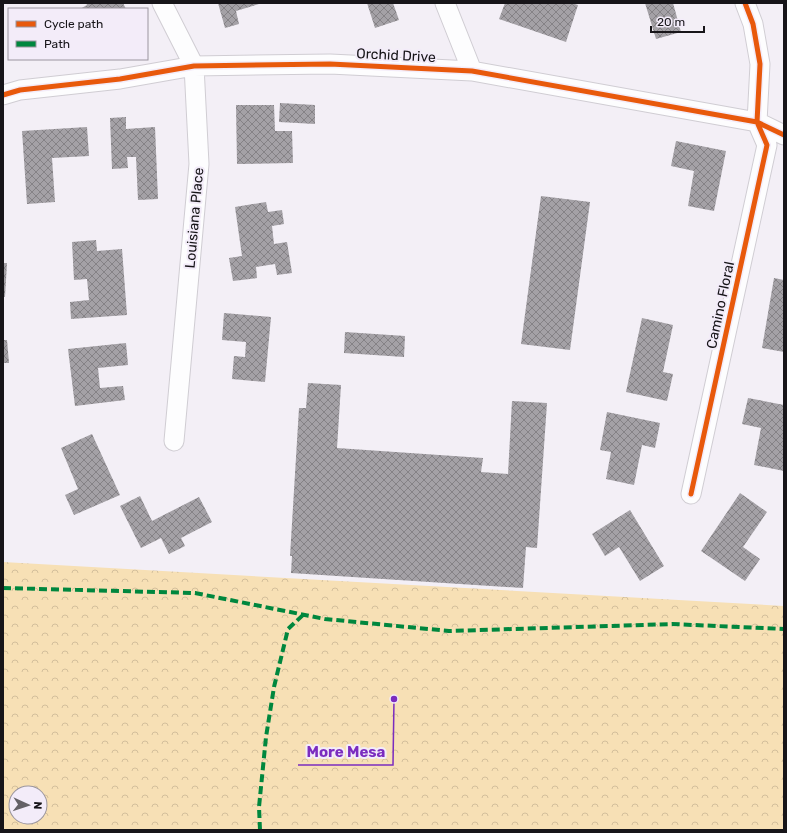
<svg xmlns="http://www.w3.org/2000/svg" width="787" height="833" font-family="Rubik,sans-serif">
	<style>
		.forest { fill: url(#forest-crowns); fill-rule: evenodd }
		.building { fill: url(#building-cross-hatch) }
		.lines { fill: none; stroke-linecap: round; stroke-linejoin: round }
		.street-casing { stroke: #d0cdd3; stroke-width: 21 }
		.street { stroke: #fdfdfe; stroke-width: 19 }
		.quiet { stroke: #00873e; stroke-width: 4; stroke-dasharray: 8 4; stroke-linecap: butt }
		.cycleway-casing { stroke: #f3ecf9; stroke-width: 8 }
		.cycleway { stroke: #e8590c; stroke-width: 5 }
		.labels { text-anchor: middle; stroke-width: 4; stroke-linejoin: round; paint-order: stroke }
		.street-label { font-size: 14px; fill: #171519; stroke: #f3ecf9 }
		.leader { fill: none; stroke: #7b2cbf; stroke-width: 1.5 }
		.callout-dot { fill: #7b2cbf; stroke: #f3ecf9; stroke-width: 1.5 }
		.callout-label { font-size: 15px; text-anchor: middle; font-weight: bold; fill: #7b2cbf; stroke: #f3ecf9; stroke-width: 4; stroke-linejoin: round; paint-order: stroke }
	</style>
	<defs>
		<pattern id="forest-crowns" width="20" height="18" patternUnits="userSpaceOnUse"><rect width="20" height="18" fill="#f7e0b5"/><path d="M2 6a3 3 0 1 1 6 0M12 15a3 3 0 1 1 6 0" fill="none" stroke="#d3bf9b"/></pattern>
		<pattern id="building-cross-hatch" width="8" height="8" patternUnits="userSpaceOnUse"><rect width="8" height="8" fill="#a4a1a6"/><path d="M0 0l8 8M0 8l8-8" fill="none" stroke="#858286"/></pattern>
	</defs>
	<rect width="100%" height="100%" fill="#f3eff6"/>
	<path class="forest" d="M 3,562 L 784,606 L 784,830 L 3,830 ZM 16,793 L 40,793 L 40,817 L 16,817 Z"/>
	<path class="building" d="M 86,3 L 123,3 L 126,9 L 80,9 L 87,5 Z
		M 218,3 L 259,3 L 259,4 L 236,11 L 239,24 L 225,28 Z
		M 367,3 L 393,3 L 399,20 L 375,28 Z
		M 505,3 L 572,3 L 578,5 L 566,42 L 499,19 Z
		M 645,3 L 673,3 L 681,32 L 656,39 Z
		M 280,103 L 315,105 L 315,124 L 279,122 Z
		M 236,105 L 274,105 L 275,131 L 292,131 L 293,163 L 237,164 Z
		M 126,117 L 126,129 L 155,127 L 158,199 L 138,200 L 136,157 L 127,157 L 128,168 L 112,169 L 110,118 Z
		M 87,127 L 89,156 L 52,158 L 55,202 L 27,204 L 22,131 Z
		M 676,141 L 726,151 L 714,211 L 688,206 L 694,171 L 671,166 Z
		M 541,196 L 590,202 L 570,350 L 521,344 Z
		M 266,202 L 268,212 L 282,210 L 284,224 L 272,226 L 274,244 L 287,242 L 292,273 L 277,275 L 275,264 L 256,267 L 257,278 L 233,281 L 229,258 L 242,256 L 235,207 Z
		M 96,240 L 97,251 L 122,249 L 127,315 L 71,319 L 70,302 L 89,300 L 87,279 L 74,280 L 72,242 Z
		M 3,263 L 7,263 L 5,297 L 3,297 Z
		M 774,278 L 784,280 L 784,352 L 762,348 Z
		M 224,313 L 271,317 L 265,382 L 232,379 L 234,356 L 245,357 L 246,342 L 222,340 Z
		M 642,318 L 673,325 L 663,372 L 673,374 L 667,401 L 626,392 Z
		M 345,332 L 405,336 L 404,357 L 344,353 Z
		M 3,340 L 7,340 L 9,363 L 3,363 Z
		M 126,343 L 128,365 L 98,368 L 100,388 L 123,386 L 125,400 L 75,406 L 68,349 Z
		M 308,383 L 341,385 L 337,448 L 483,458 L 481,472 L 508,474 L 512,401 L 547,403 L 537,548 L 526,547 L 523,588 L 291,573 L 292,556 L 290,556 L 299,408 L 306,408 Z
		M 748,398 L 784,405 L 784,471 L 754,465 L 761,428 L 742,424 Z
		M 607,412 L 660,423 L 655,448 L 642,445 L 634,485 L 606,479 L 611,452 L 600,450 Z
		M 92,434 L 120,495 L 74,515 L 65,495 L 78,489 L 61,448 Z
		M 740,493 L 767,512 L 743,547 L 760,559 L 745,581 L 701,551 Z
		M 140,496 L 152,521 L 199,497 L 212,522 L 181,538 L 185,546 L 169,554 L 161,538 L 141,548 L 120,506 Z
		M 630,510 L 664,566 L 640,581 L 619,547 L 605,556 L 592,534 Z"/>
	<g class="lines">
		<g class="street-casing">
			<path id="street" d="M 162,3 L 194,66 L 199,164 L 174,441
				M 445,3 L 472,71
				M 3,95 L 20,90 L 120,79 L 194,66 L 330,64 L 472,71 L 757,122 L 784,135
				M 691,494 L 767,145 L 757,122 L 760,64 L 753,24 L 745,3"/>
		</g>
		<use href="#street" class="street"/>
		<path class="quiet" d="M 3,588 L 195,593 L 325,619 L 449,631 L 672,624 L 784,629
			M 260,830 L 259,807 L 266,737 L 274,687 L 288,629 L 303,615"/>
		<g class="cycleway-casing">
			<path id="cycleway" d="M 3,95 L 20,90 L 120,79 L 194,66 L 330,64 L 472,71 L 757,122 L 784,135
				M 691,494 L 767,145 L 757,122 L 760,64 L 753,24 L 745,3"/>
		</g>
		<use href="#cycleway" class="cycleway"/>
	</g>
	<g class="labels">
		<g class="street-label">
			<text transform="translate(396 55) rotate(3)" y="5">Orchid Drive</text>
			<text transform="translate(194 218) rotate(-85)" y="5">Louisiana Place</text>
			<text transform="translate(720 305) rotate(-78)" y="5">Camino Floral</text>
		</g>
	</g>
	<path class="leader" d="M394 699L393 765H298"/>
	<circle class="callout-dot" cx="394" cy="699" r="4"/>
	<g class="callout-label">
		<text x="346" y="757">More Mesa</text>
	</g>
	<rect width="787" height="833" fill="none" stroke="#171519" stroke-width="8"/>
	<rect x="8" y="8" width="140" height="52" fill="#f3ecf9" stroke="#9b969f"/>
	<rect x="16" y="21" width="20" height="6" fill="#e8590c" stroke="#9b969f"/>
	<text x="44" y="28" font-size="12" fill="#171519">Cycle path</text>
	<rect x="16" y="41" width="20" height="6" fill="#00873e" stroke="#9b969f"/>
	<text x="44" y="48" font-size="12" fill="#171519">Path</text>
	<g transform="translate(28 805) rotate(93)"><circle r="19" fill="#f3ecf9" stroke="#9b969f"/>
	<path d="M0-3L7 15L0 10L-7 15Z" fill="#646166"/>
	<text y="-6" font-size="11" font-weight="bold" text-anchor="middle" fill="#171519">N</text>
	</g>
	<path d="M651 26v6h53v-6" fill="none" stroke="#171519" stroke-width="2"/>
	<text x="657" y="26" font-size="12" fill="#171519" stroke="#f3ecf9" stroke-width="3" paint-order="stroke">20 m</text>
</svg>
